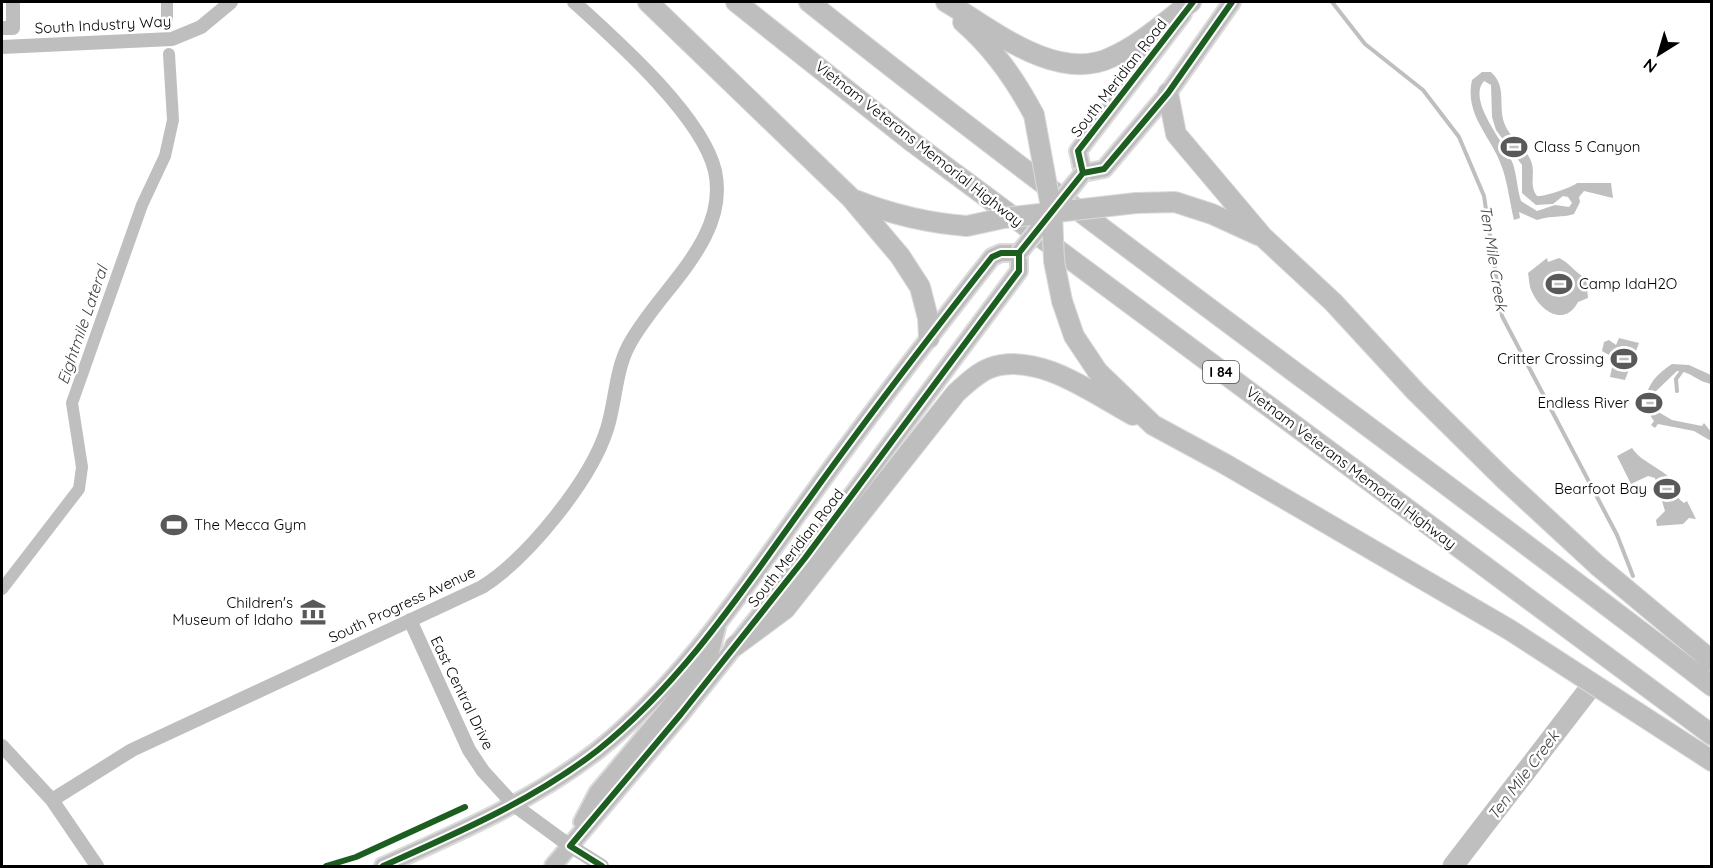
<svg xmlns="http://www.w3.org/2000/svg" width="1713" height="868" font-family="Quicksand,sans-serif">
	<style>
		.water { fill: #bfbfbf; fill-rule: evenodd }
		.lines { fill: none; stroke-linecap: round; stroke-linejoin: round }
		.stream { stroke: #bfbfbf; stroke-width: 4 }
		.canal { stroke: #bfbfbf; stroke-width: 12 }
		.river { stroke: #bfbfbf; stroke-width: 21 }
		.major-casing { stroke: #dbdbdb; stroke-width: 20 }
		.highway-casing { stroke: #dbdbdb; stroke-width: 22 }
		.minor { stroke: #bebebe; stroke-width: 14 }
		.major { stroke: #bebebe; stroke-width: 16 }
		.highway { stroke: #bebebe; stroke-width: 20 }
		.major-bridge-casing { stroke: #dbdbdb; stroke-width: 20; stroke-linecap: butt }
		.highway-bridge-casing { stroke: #dbdbdb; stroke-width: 22; stroke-linecap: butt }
		.major-bridge { stroke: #bebebe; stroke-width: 16 }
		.highway-bridge { stroke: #bebebe; stroke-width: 20 }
		.cycleway-casing { stroke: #fff; stroke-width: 10 }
		.cycleway { stroke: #1b5e20; stroke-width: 6 }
		.labels { text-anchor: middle; stroke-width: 5; stroke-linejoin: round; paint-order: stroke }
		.shield { fill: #fff; stroke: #4c4c4c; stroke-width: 1.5 }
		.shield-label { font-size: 14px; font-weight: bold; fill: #000 }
		.street-label { font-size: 15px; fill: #000; stroke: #fff }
		.poi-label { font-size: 15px; fill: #000; stroke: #fff; text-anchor: end }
		.water-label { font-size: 16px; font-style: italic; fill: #444; stroke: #fff }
	</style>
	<rect width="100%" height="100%" fill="#fff"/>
	<path class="water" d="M 1482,72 L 1491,72 C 1508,88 1497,105 1505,125 C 1511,139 1528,149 1532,164 C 1535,176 1529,185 1537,196 C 1544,197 1573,187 1577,183 L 1611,183 L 1613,198 L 1584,191 L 1579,197 L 1580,202 L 1574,214 C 1562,218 1552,215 1537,220 L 1519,212 L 1520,218 L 1514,220 C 1510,203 1508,186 1503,170 C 1493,137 1464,117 1472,80 ZM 1484,81 L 1491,85 L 1492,117 L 1496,130 L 1522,165 L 1522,193 L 1536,205 L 1553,204 L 1563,196 L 1568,197 L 1572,203 L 1569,207 L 1555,205 L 1537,211 L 1521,201 C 1517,189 1517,176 1513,164 C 1507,145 1466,101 1484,81 Z
		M 1547,258 L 1548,262 L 1559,258 C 1570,263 1579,277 1586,277 L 1588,298 L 1578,302 C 1565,327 1541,312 1532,292 C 1529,286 1529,278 1528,273 Z
		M 1619,338 L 1639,343 L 1625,380 L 1610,377 L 1614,358 L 1602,351 L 1604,342 L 1609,340 L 1616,345 Z
		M 1672,364 L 1689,365 L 1711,375 L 1711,384 C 1698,382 1690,371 1677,371 L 1653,394 L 1655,410 L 1672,420 L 1702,426 L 1704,423 L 1711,432 L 1711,441 L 1694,431 L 1658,424 L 1655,428 L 1651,425 L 1654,421 C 1637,398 1650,378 1672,364 Z
		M 1632,448 C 1645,468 1678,470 1679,499 L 1684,503 L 1687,501 L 1696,519 L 1689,518 L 1683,524 L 1657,526 L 1656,520 L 1665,511 L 1655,478 L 1648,476 L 1631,484 L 1617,456 Z"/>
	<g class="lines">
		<path class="stream" d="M 1332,2 L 1365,44 L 1423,90 L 1459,137 L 1484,196 L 1502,316 L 1617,535 L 1633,576
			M 1677,391 L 1676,379 L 1684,368"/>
		<path class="canal" d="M 167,2 L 167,19
			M 2,589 L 79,489 L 82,467 L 72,403 L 142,205 L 165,156 L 173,120 L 169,54"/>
		<path class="river" d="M 1453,866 L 1593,684"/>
		<g class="major-casing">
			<path id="major" d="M 1183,14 L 1078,151 L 1083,173 L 1104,169 L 1168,93 L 1232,2
				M 582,822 L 597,793 L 709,659 L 717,628
				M 383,866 C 457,833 534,800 598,750 C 684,681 747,584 811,496 C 869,415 930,336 992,257 L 1001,253 L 1019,253 L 1019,271 L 805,558 L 681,714 L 553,866"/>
		</g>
		<g class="highway-casing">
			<path id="highway" d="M 648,2 L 850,197 L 900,256 L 920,287 L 928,318 L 929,338
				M 736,2 L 911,141 L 1712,735
				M 809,2 C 1104,237 1413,455 1712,686
				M 946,2 C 992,29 1057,84 1112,57 C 1141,44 1166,21 1191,2
				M 963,22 C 994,49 1015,79 1034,115
				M 1168,93 L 1176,134 L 1263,237 L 1333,302 L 1416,392 L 1504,479 L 1597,565 L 1712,661
				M 855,200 C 893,215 927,223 967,226
				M 1136,203 L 1175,202 L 1212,214 L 1258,235
				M 1062,301 L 1074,336 L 1098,372 L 1153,425 L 1225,464 L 1510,630 L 1712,761
				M 735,646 L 785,609 L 956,393 C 966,384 977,373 990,368 C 1038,351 1092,393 1133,415"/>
		</g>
		<path class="minor" d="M 2,28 L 13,28 L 13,2
			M 2,47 L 172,39 L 201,27 L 231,2
			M 410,620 L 469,750 L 483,771 L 514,805 L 570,846 L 602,866
			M 2,746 L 52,800 L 97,866
			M 52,800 L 132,750 L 482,587 C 528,558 591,480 607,429 C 616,401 615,371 629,345 C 658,290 730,240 715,171 C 702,116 616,40 574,2"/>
		<use href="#major" class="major"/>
		<use href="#highway" class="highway"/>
		<g class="major-bridge-casing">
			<path id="major-bridge" d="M 1019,253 L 1083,173"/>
		</g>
		<g class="highway-bridge-casing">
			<path id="highway-bridge" d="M 1034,115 L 1052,213 L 1054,261 L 1062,301
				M 967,226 L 1004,218 L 1136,203"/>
		</g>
		<use href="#major-bridge" class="major-bridge"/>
		<use href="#highway-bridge" class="highway-bridge"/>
		<g class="cycleway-casing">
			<path id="cycleway" d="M 1083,173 L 1078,151 L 1193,2
				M 326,866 L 356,857 L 465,807
				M 383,866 C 457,833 534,800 598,750 C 684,681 747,584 811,496 C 869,415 930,336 992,257 L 1001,253 L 1019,253
				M 602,866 L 570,846 L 681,714 L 805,558 L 1019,271 L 1019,253 L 1083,173 L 1104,169 L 1168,93 L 1232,2"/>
		</g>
		<use href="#cycleway" class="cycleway"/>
	</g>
	<defs>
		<g id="stadium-bare" transform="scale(2.07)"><path d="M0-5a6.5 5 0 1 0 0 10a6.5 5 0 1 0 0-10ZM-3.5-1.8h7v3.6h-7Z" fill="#595959" stroke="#fff" stroke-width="2.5" paint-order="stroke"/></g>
		<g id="museum-bare" transform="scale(2.07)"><path d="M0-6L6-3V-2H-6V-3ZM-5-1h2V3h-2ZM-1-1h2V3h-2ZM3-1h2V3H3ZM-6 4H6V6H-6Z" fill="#595959" stroke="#fff" stroke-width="2.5" paint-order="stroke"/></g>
	</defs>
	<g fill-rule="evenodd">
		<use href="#stadium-bare" x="1514" y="147"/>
		<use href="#stadium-bare" x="1559" y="284"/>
		<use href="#stadium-bare" x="1624" y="359"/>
		<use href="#stadium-bare" x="1649" y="403"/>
		<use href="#stadium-bare" x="1667" y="489"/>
		<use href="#stadium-bare" x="174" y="525"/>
		<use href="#museum-bare" x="313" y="612"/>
	</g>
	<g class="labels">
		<rect class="shield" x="1203" y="361" width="36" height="22" rx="4.5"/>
		<g class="shield-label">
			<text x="1221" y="377">I 84</text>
		</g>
		<g class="street-label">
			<text transform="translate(103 25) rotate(-3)" y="5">South Industry Way</text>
			<text transform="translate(1119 78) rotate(-52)" y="5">South Meridian Road</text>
			<text transform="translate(919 144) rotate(38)" y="5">Vietnam Veterans Memorial Highway</text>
			<text transform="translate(1351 468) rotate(37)" y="5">Vietnam Veterans Memorial Highway</text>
			<text transform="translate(796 548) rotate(-52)" y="5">South Meridian Road</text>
			<text transform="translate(402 605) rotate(-25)" y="5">South Progress Avenue</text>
			<text transform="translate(462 693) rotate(64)" y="5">East Central Drive</text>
		</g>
		<g class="poi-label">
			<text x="1534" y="152" text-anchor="start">Class 5 Canyon</text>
			<text x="1579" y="289" text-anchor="start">Camp IdaH2O</text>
			<text x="1604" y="364">Critter Crossing</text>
			<text x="1629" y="408">Endless River</text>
			<text x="1647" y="494">Bearfoot Bay</text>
			<text x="194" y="530" text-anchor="start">The Mecca Gym</text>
			<text x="293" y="608">Children's<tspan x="293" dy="17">Museum of Idaho</tspan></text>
		</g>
		<g class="water-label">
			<text transform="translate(1494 258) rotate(81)" y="6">Ten Mile Creek</text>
			<text transform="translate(82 325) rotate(-71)" y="6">Eightmile Lateral</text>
			<text transform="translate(1523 775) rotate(-53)" y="6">Ten Mile Creek</text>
		</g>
	</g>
	<rect width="1713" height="868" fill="none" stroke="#000000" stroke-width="6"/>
	<g transform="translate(1659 54) rotate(217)" stroke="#ffffff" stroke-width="4.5" paint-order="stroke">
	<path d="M0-4.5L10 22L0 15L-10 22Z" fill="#000000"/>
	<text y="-9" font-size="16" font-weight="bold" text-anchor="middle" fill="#000000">N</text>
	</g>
</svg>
